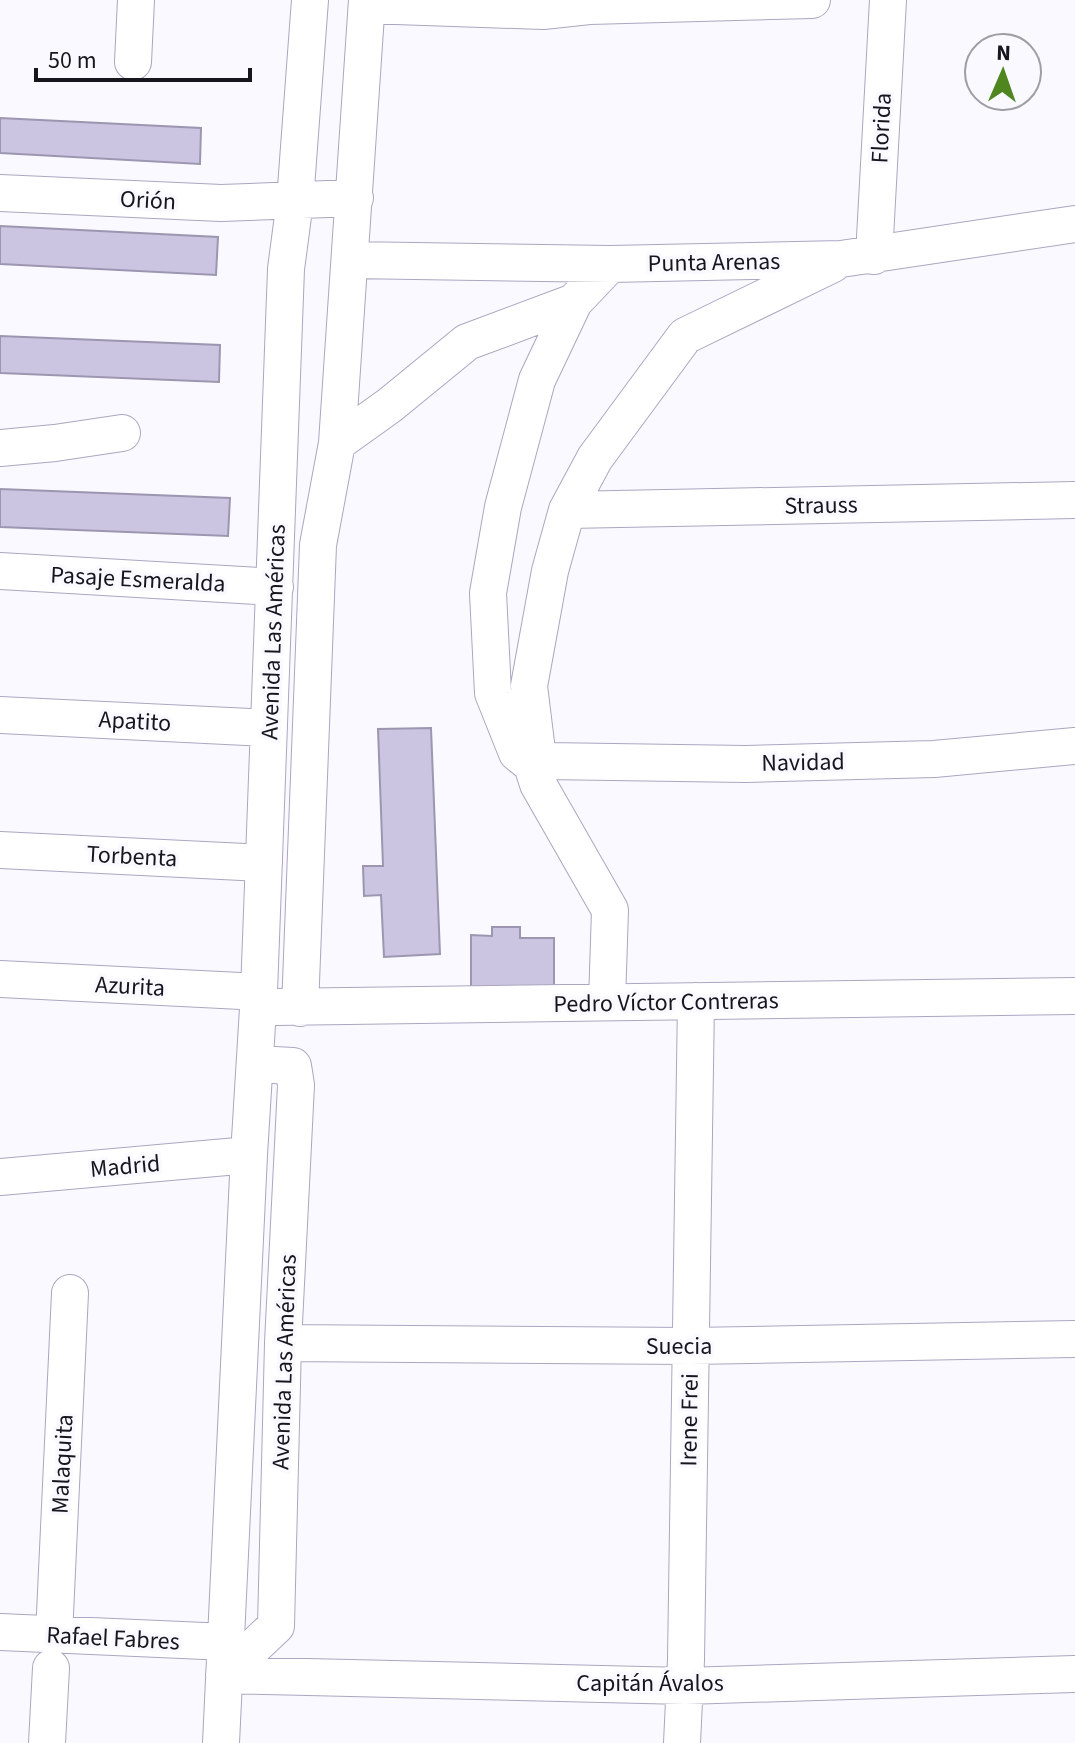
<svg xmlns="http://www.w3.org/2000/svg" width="1075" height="1743" font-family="'Source Sans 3',sans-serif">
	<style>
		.building { fill: #cbc5e1; stroke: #9c96b0; stroke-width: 2 }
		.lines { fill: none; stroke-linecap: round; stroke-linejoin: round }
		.minor-casing { stroke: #aca6c1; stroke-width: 38 }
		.minor { stroke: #fff; stroke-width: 36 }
		.labels { text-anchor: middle; stroke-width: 7; stroke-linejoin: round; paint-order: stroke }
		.street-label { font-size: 24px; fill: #17151e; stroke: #faf9ff }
	</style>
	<rect width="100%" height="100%" fill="#faf9ff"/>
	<path class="building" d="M 0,118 L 201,128 L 200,164 L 0,153 Z
		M 0,226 L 218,237 L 216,275 L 0,264 Z
		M 0,336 L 220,345 L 219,382 L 0,373 Z
		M 0,489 L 230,498 L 228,536 L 0,527 Z
		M 431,728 L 440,954 L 384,957 L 381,895 L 364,896 L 363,866 L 383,866 L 378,729 Z
		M 492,927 L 520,927 L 520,938 L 554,938 L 554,988 L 471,987 L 471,935 L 492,936 Z"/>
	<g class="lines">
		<g class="minor-casing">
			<path id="minor" d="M 367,5 L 543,11 L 589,6 L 812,0
				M 133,62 L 136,0
				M 0,193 L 221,203 L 355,198
				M 874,256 L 888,0
				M 351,260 L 610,264 L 841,259 L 1075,224
				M 337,443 L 390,405 L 467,342 L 574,302
				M 0,448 L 55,443 L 122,433
				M 567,510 L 1075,500
				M 0,571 L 275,587
				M 0,715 L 269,728
				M 532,765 L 537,751 L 529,686 L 550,571 L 567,510 L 595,458 L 685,336 L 833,264
				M 532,765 L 546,761 L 746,764 L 934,759 L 1075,746
				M 0,850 L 264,863
				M 0,979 L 259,992
				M 607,1002 L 610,910 L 538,784 L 532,765 L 517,753 L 493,693 L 488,593 L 503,507 L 537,380 L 574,302 L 610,264
				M 275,1007 L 1075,996
				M 300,1008 L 318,545 L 337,443 L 367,0
				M 0,1177 L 249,1155
				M 283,1343 L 691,1346 L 1075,1339
				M 0,1632 L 227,1642
				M 54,1635 L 70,1293
				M 224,1675 L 685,1686 L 1075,1674
				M 224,1675 L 276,1626 L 283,1343 L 296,1085 L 293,1066 L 255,1064
				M 47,1743 L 51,1668
				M 221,1743 L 249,1155 L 259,992 L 286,269 L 295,201 L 310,0
				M 682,1743 L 686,1660 L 696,1001"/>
		</g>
		<use href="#minor" class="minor"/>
	</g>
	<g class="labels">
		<g class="street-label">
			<text transform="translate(881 128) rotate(-87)" y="8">Florida</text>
			<text transform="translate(148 200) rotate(3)" y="8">Orión</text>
			<text transform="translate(714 262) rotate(-1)" y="8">Punta Arenas</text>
			<text transform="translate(821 505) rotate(-1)" y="8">Strauss</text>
			<text transform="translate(138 579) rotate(3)" y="8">Pasaje Esmeralda</text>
			<text transform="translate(273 632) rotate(-88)" y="8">Avenida Las Américas</text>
			<text transform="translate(135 721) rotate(3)" y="8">Apatito</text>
			<text transform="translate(803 762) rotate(-1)" y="8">Navidad</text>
			<text transform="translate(132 856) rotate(3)" y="8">Torbenta</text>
			<text transform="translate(130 986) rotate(3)" y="8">Azurita</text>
			<text transform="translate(666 1002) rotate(-1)" y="8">Pedro Víctor Contreras</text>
			<text transform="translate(125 1166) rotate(-5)" y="8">Madrid</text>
			<text x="679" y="1354">Suecia</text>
			<text transform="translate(284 1362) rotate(-88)" y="8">Avenida Las Américas</text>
			<text transform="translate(689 1420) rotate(-89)" y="8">Irene Frei</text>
			<text transform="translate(62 1464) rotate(-87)" y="8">Malaquita</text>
			<text transform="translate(113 1638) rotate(3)" y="8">Rafael Fabres</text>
			<text x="650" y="1691">Capitán Ávalos</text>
		</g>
	</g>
	<g transform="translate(1003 72) rotate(2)"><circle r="38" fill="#faf9ff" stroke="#9f9ea5" stroke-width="2"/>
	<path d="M0-6L14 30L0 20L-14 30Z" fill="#4f861f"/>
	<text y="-12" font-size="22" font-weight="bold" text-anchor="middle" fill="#17151e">N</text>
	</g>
	<path d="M36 68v12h214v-12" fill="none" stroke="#17151e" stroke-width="4"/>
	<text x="48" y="68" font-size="24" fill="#17151e" stroke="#faf9ff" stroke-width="6" paint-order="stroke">50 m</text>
</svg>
